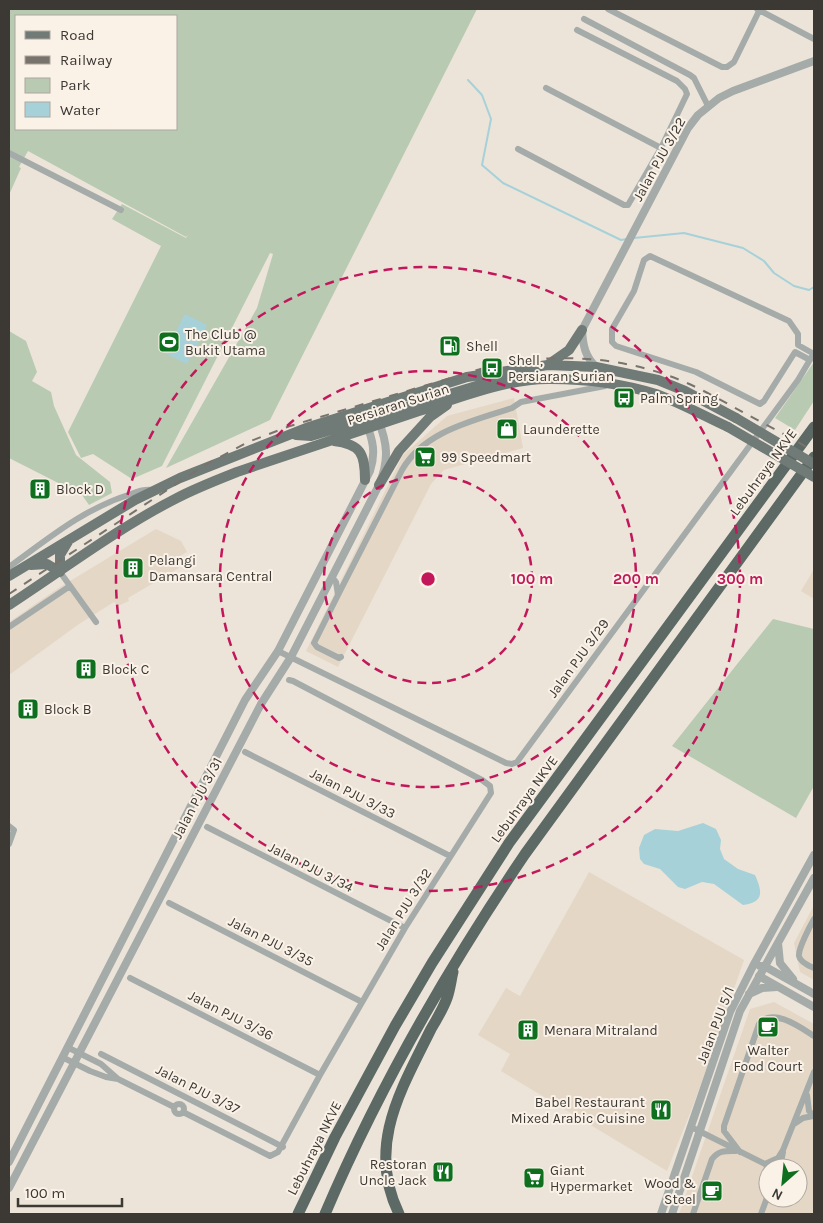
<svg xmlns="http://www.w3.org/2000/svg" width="823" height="1223" font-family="Karla,sans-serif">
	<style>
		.built { fill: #e4d7c6; fill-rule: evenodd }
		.green { fill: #b9cab2; fill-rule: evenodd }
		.water { fill: #a6d1d9 }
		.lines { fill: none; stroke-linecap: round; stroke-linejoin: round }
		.stream { stroke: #a6d1d9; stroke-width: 2 }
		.minor { stroke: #a5aba8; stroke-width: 6 }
		.tertiary { stroke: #a5aba8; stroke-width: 8 }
		.primary { stroke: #707a76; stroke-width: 10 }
		.motorway { stroke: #5d6964; stroke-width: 11 }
		.rail { stroke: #78736d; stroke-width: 2; stroke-dasharray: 9 9; stroke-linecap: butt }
		.primary-bridge { stroke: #707a76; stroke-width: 10 }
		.ring { fill: none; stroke: #c2185b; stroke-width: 2.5; stroke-dasharray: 9 6 }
		.labels { text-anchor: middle; stroke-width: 4; stroke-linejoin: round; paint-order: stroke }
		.street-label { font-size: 14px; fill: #3c3935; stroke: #faf1e7 }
		.poi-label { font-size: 14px; fill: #3c3935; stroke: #faf1e7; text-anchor: start }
		.centre { fill: #c2185b; stroke: #faf1e7; stroke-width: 2.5 }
		.ring-label { font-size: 15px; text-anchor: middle; font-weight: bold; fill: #c2185b; stroke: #faf1e7; stroke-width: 4; stroke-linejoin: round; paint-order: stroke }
	</style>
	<rect width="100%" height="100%" fill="#ece4d9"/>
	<path class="built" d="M 514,398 L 523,448 L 444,470 L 431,484 L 338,667 L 306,651 L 403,455 L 447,416 Z
		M 156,529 L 181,541 L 187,552 L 173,560 L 179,568 L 128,598 L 129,601 L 118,606 L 114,602 L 79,624 L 9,675 L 9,622 L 60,587 Z
		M 814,569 L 814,599 L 801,591 Z
		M 589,872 L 744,960 L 696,1098 L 667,1171 L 501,1071 L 510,1054 L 478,1035 L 506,988 L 520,996 Z
		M 814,905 L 814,980 L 800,972 L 794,943 Z
		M 774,1002 L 814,1024 L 814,1214 L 679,1214 L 750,1009 ZM 768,1168 L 798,1168 L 798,1198 L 768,1198 Z"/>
	<path class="green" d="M 9,9 L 477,9 L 270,420 L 166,468 L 257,308 L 273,254 L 270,253 L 162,466 L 132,479 L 93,454 L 81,458 L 68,432 L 161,246 L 112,219 L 122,204 L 186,238 L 188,235 L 186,237 L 28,151 L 19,167 L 21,168 L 9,195 ZM 16,16 L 176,16 L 176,129 L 16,129 Z
		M 9,331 L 26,341 L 37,372 L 32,381 L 51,392 L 54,406 L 76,455 L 110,482 L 112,493 L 89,505 L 82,495 L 9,458 Z
		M 814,362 L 814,401 L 795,430 L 775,418 Z
		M 773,619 L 814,629 L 814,786 L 796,818 L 672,746 Z"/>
	<path class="water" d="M 185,314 L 207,325 L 187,364 L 165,353 Z
		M 703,823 L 716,829 L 721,840 L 720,849 L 724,859 L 738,869 L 755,875 C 762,891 765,902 743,905 L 714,884 L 702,882 L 685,889 L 678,887 L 660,869 L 644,864 L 640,859 L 639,848 L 644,835 L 655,829 L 678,831 Z"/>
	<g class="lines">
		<path class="stream" d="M 468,80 L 482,95 L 491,119 L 482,165 L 503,183 L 621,240 L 627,239
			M 634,238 L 684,233 L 743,248 L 764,261 L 774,273 L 794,286 L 809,290 L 814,287"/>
		<path class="minor" d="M 608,9 L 722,67 L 727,67 L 734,62 L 760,9
			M 757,9 L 814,39
			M 584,19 L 690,75 L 694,78 L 708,106
			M 546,88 L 661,148
			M 518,149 L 624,205 L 628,205 L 661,148 L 687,94 L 685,89 L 677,81 L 577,30
			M 9,153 L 121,210
			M 810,360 L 795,352 L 764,401 L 760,404 L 696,372 L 616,346 L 612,342 L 612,329 L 634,291 L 644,260 L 650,256 L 789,321 L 798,334 L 798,345 L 814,354
			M 9,567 C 49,538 83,509 131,494 C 139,491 144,489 153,490
			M 60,572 L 96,622
			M 332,577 L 336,582 L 338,595 L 314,643 L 317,647 L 339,658 L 341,657
			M 338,595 L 402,470 C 424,431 473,421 512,408 L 521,402 L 605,386
			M 9,627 L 70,586
			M 278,651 L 506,763 L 512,764 L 517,762 L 798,380 L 814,353
			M 245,752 L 450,856
			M 9,826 L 14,830 L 9,844
			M 207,827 L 405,928
			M 169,903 L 362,1002
			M 814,919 C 810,926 798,949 799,956 C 800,962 809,966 814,968
			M 130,978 L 320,1075
			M 67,1047 L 101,1064 L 118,1079
			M 101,1054 L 283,1147
			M 62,1057 L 90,1071 L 106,1077 L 118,1079 L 174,1107
			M 807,1095 L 809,1111 L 814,1116
			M174 1109a5 5 0 1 1 10 0a5 5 0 1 1-10 0Z
			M 183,1112 L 266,1154 L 270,1156 L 278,1152 L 320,1075 L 405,928 L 491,793 L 490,786 L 482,780 L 293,681 L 289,680
			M 794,1124 L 803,1118 L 813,1116
			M 691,1127 L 773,1168
			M 740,1152 L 724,1131 L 724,1126 L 759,1024 C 773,1007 800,1027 814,1036
			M 768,1168 L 765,1164 L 778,1158 L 783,1150 L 814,1072
			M 780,1168 L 783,1152
			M 693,1214 L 712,1159 C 719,1150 726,1151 736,1151
			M 761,1214 L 768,1195"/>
		<path class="tertiary" d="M 596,367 C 585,356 583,346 582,330 L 688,128 L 698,115 L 719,98 L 733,91 L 814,61
			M 778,943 L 780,963 L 793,979
			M 760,966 L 764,966 L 814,994
			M 759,976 L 814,1007
			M 749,994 L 762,988 L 777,987
			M 9,1162 L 245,700 L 278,651 L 370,471 C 376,453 373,440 366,423
			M 9,1188 L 261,704 L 291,657 L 379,485 C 389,460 388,444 378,420
			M 661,1214 L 730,1012 L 753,966 L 814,855
			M 672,1214 L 740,1011 L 814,878"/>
		<path class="primary" d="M 549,364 L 569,350 L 582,330
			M 296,435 L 311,436 L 496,380 L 516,376
			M 334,441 C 361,444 365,454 365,480
			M 379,485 L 399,451 L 430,417 L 447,405
			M 31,565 L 47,564 L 60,572
			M 60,572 L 60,555 L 69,540
			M 9,576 L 135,500 L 180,478 L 309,427 L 467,377 L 548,365 L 596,367 L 658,380 L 685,391 L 736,418
			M 9,605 C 64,569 118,528 177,498 C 196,488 217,480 237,472 C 296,452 356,432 416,412 C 457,398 508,378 551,379 C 586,379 623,384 656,394 C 681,403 704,416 728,427"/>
		<path class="motorway" d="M 298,1214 L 335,1137 L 395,1026 L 432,963 L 509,843 L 814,427
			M 325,1214 C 379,1087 448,968 525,854 L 814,457
			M 399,1214 C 366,1146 401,1090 431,1029 C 437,1019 443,1009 447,998 C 450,990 451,980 453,972"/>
		<path class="rail" d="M 9,594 L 205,465 L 248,442 L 290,426 L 494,365 C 556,353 621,356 680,380 C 704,390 726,403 748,415 C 770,427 793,438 814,452"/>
		<path class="primary-bridge" d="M 736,418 L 814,464
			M 728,427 L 814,477"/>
	</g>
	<g class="ring">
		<circle cx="428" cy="579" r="104"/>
		<circle cx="428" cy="579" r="208"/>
		<circle cx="428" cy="579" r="312"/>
	</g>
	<defs>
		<g id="stadium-square" transform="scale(1.125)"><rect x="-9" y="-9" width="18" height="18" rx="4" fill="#0e701f" stroke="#faf1e7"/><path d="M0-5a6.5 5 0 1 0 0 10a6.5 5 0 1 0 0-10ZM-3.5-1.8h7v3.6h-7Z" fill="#fff"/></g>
		<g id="fuel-square" transform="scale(1.125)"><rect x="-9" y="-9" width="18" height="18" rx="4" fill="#0e701f" stroke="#faf1e7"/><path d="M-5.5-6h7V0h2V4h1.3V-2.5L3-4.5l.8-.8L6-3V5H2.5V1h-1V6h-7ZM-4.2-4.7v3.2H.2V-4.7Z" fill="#fff"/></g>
		<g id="bus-square" transform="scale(1.125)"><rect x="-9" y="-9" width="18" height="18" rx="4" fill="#0e701f" stroke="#faf1e7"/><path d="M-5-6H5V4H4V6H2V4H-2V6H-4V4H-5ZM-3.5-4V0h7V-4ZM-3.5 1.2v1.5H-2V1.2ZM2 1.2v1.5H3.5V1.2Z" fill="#fff"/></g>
		<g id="shop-square" transform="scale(1.125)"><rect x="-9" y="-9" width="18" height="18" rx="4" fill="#0e701f" stroke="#faf1e7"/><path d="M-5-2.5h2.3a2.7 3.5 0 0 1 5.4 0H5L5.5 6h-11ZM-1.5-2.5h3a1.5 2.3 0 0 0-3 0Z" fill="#fff"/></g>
		<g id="supermarket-square" transform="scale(1.125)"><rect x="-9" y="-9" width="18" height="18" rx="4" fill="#0e701f" stroke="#faf1e7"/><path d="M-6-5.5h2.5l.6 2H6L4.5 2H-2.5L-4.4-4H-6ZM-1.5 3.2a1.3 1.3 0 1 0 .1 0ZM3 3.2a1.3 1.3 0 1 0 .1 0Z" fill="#fff"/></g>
		<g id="building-square" transform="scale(1.125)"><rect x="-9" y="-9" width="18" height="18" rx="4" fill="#0e701f" stroke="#faf1e7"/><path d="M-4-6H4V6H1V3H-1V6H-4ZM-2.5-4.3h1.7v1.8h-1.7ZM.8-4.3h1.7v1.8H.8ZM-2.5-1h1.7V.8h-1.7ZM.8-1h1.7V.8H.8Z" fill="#fff"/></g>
		<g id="cafe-square" transform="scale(1.125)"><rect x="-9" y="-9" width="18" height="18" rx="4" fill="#0e701f" stroke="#faf1e7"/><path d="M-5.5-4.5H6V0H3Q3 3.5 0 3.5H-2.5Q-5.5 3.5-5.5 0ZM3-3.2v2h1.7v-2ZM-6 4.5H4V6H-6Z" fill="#fff"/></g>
		<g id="restaurant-square" transform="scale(1.125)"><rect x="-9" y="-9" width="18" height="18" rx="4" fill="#0e701f" stroke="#faf1e7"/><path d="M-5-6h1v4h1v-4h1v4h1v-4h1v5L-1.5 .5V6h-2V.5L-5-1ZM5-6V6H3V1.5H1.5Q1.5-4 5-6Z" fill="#fff"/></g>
	</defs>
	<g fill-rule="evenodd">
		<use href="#stadium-square" x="169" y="342"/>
		<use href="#fuel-square" x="450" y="346"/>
		<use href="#bus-square" x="492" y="368"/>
		<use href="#bus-square" x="624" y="398"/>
		<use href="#shop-square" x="507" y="429"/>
		<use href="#supermarket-square" x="425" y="457"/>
		<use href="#building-square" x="40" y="489"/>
		<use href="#building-square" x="133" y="568"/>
		<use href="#building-square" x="86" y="669"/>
		<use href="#building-square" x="28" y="709"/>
		<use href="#cafe-square" x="768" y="1027"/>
		<use href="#building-square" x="528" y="1030"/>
		<use href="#restaurant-square" x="661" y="1110"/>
		<use href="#restaurant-square" x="443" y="1172"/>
		<use href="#supermarket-square" x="534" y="1178"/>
		<use href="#cafe-square" x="712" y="1191"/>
	</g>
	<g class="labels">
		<g class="street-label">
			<text transform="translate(659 159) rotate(-61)" y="5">Jalan PJU 3/22</text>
			<text transform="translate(398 404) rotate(-18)" y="5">Persiaran Surian</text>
			<text transform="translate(763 472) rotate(-54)" y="5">Lebuhraya NKVE</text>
			<text transform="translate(578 658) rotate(-54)" y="5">Jalan PJU 3/29</text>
			<text transform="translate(353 793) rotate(27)" y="5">Jalan PJU 3/33</text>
			<text transform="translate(197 798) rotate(-62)" y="5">Jalan PJU 3/31</text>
			<text transform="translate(524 799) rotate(-54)" y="5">Lebuhraya NKVE</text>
			<text transform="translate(311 867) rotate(27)" y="5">Jalan PJU 3/34</text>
			<text transform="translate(403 909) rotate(-58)" y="5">Jalan PJU 3/32</text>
			<text transform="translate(271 941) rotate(27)" y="5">Jalan PJU 3/35</text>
			<text transform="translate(231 1015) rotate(27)" y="5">Jalan PJU 3/36</text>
			<text transform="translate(715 1025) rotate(-69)" y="5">Jalan PJU 5/1</text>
			<text transform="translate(198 1089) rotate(27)" y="5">Jalan PJU 3/37</text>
			<text transform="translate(314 1148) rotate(-63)" y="5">Lebuhraya NKVE</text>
		</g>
		<g class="poi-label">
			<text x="185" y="339">The Club @<tspan x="185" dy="16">Bukit Utama</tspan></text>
			<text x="466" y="351">Shell</text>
			<text x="508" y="365">Shell,<tspan x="508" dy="16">Persiaran Surian</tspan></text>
			<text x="640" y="403">Palm Spring</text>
			<text x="523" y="434">Launderette</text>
			<text x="441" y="462">99 Speedmart</text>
			<text x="56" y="494">Block D</text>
			<text x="149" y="565">Pelangi<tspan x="149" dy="16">Damansara Central</tspan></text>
			<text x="102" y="674">Block C</text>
			<text x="44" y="714">Block B</text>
			<text x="544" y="1035">Menara Mitraland</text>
			<text x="768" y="1055" text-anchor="middle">Walter<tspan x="768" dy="16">Food Court</tspan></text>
			<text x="645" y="1107" text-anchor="end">Babel Restaurant<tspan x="645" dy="16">Mixed Arabic Cuisine</tspan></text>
			<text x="427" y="1169" text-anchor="end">Restoran<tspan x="427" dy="16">Uncle Jack</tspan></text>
			<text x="550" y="1175">Giant<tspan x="550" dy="16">Hypermarket</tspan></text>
			<text x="696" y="1188" text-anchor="end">Wood &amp;<tspan x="696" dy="16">Steel</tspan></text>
		</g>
	</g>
	<circle cx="428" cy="579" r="8" class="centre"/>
	<g class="ring-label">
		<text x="532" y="584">100 m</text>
		<text x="636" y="584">200 m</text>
		<text x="740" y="584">300 m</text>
	</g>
	<rect width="823" height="1223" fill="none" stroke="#3c3935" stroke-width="20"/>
	<rect x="15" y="15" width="162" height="115" fill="#faf1e7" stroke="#aea7a0"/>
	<rect x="25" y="31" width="25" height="8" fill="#707a76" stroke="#aea7a0"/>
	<text x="60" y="40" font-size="15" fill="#3c3935">Road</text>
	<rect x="25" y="56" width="25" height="8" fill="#78736d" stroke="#aea7a0"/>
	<text x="60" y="65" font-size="15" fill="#3c3935">Railway</text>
	<rect x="25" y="78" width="25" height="15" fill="#b9cab2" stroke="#aea7a0"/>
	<text x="60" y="90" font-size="15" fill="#3c3935">Park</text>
	<rect x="25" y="102" width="25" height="15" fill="#a6d1d9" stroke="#aea7a0"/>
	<text x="60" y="115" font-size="15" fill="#3c3935">Water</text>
	<g transform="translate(783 1183) rotate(207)"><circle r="24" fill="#faf1e7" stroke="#aea7a0"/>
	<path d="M0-4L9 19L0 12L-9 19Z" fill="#0e701f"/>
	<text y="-8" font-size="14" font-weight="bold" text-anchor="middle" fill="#3c3935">N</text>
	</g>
	<path d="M18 1198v8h104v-8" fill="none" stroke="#3c3935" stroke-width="2.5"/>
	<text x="25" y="1198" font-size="15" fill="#3c3935" stroke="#faf1e7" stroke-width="4" paint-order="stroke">100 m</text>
</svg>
